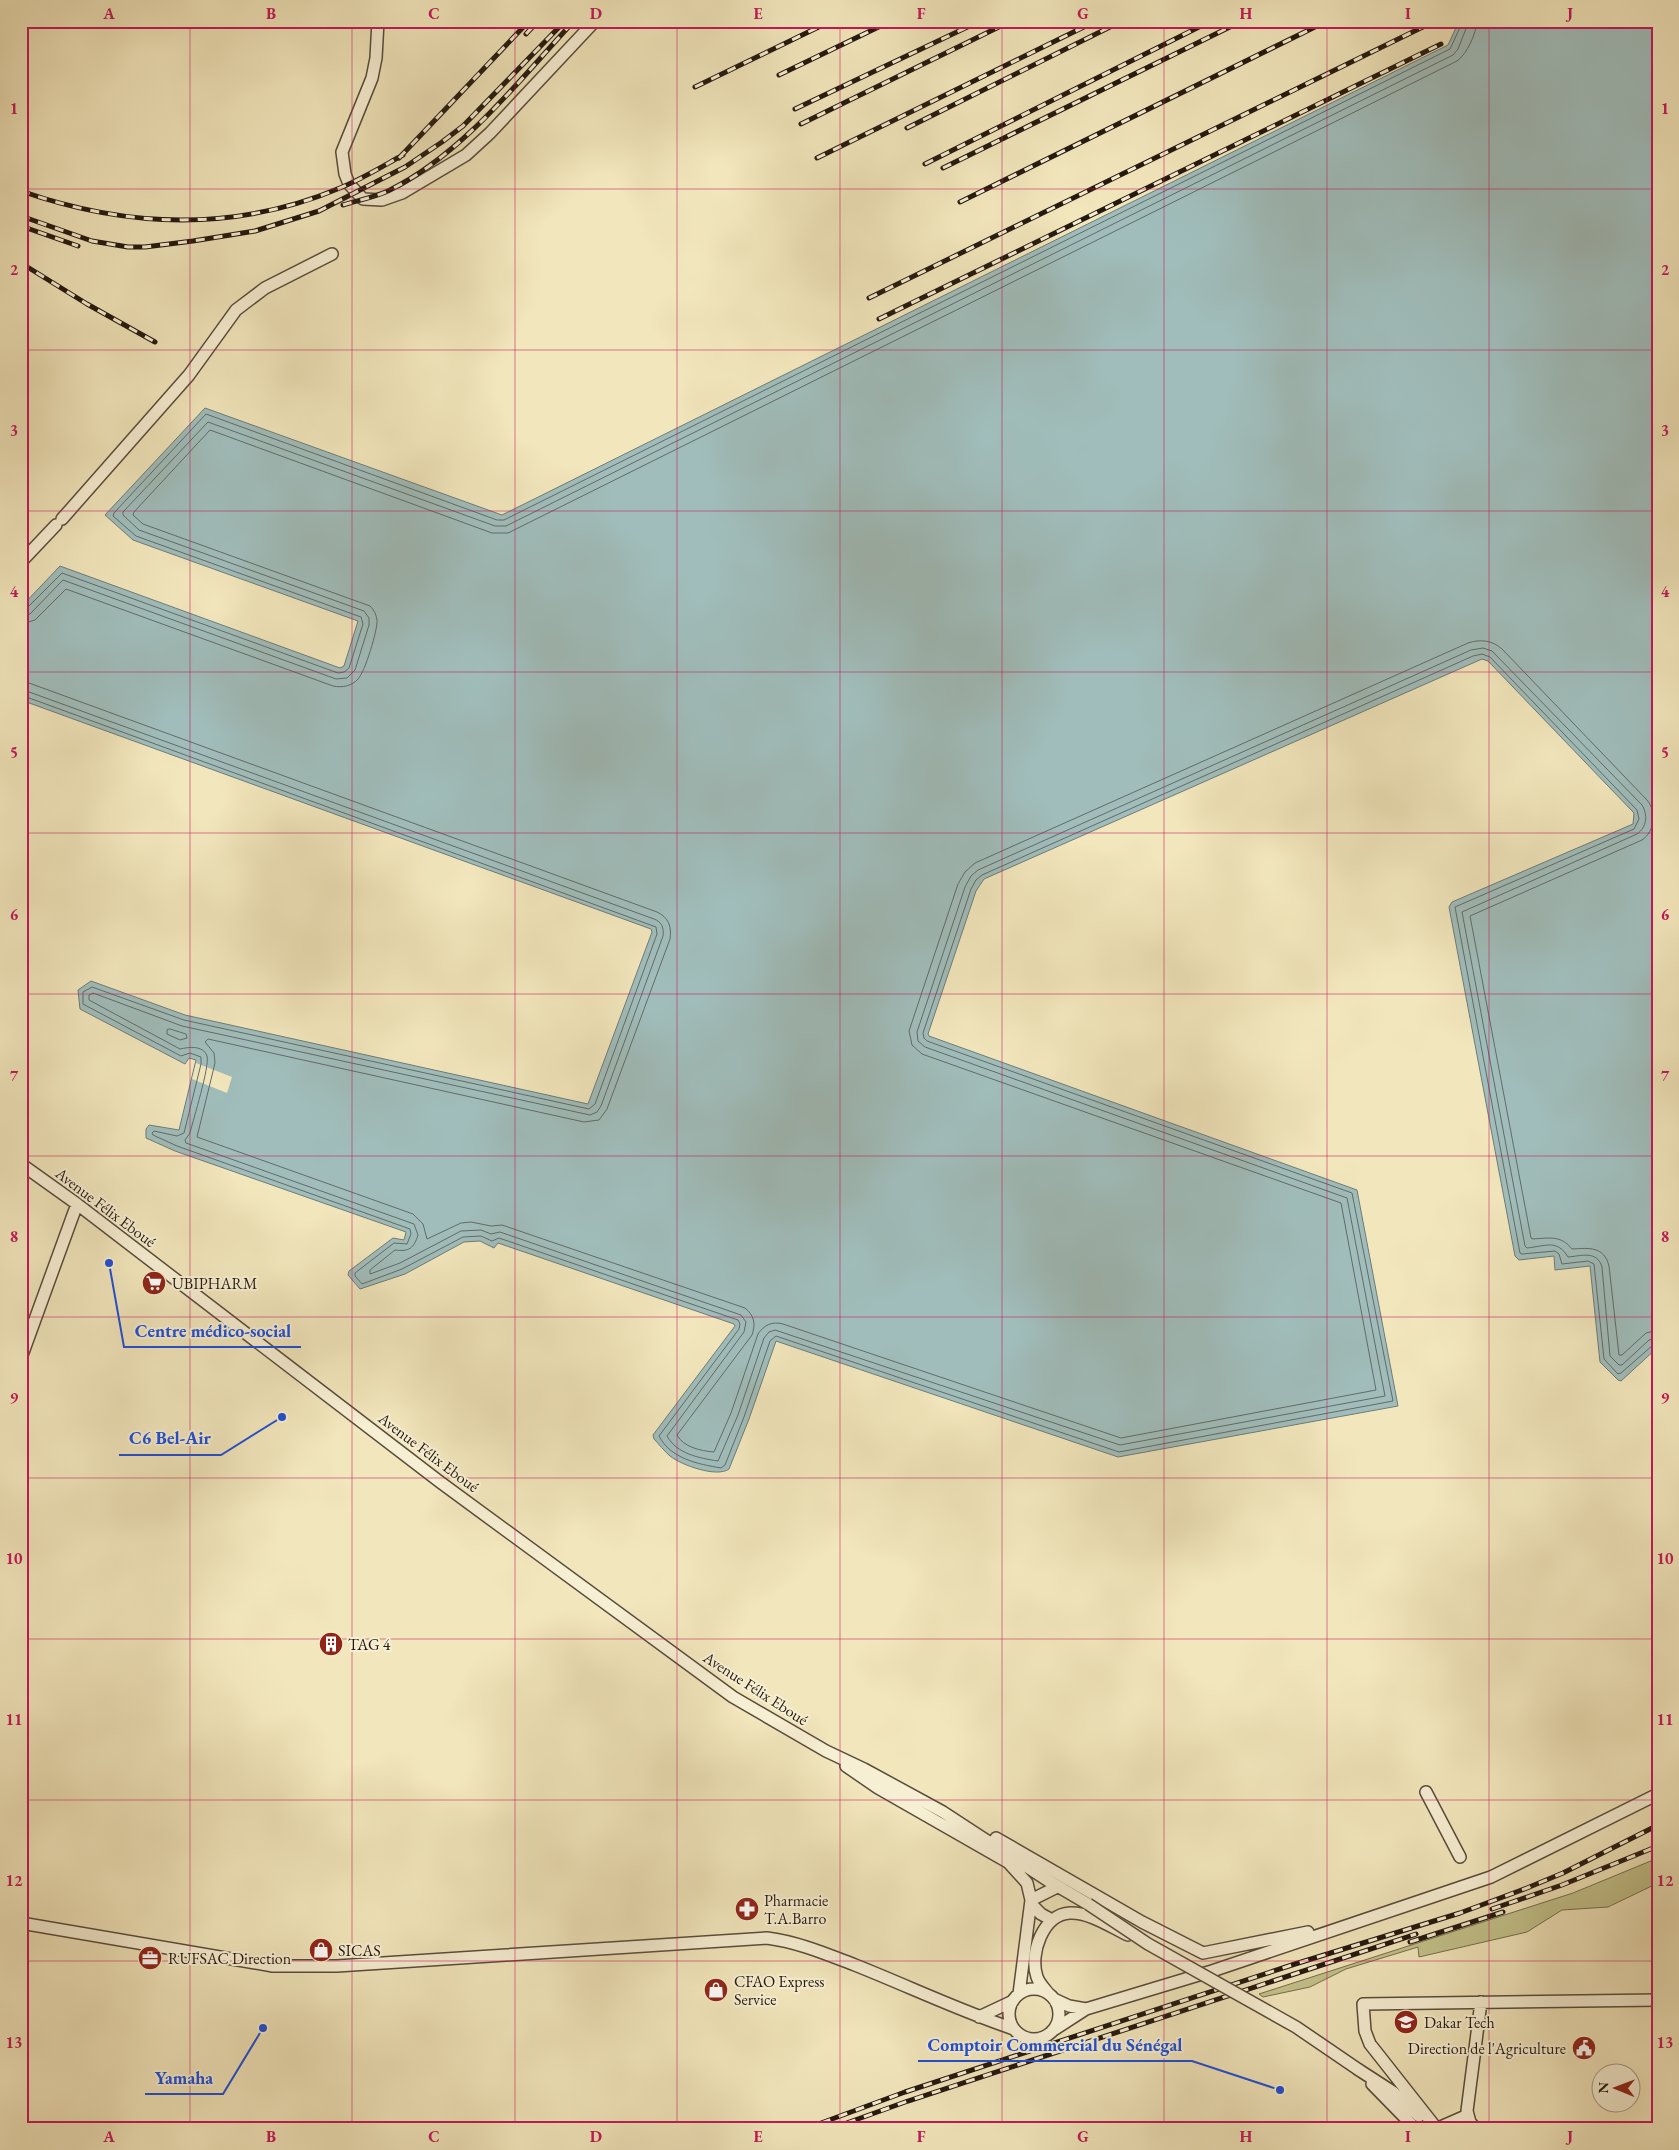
<svg xmlns="http://www.w3.org/2000/svg" width="1679" height="2150" font-family="'EB Garamond',serif">
	<style>
		.green { fill: #c3c28b; stroke: #746e4e }
		.water { fill: #a0bdbb; stroke: #6e7b77 }
		.pier { fill: #f2e6bc }
		.lines { fill: none; stroke-linecap: round; stroke-linejoin: round }
		.shore { stroke: #626b66; stroke-width: 1 }
		.minor-casing { stroke: #584c3b; stroke-width: 14 }
		.minor { stroke: #f7efd3; stroke-width: 11 }
		.rail-casing { stroke: #241910; stroke-width: 5 }
		.rail { stroke: #f7efd3; stroke-width: 3; stroke-dasharray: 9; stroke-linecap: butt }
		.minor-bridge-casing { stroke: #584c3b; stroke-width: 14; stroke-linecap: butt }
		.minor-bridge { stroke: #f7efd3; stroke-width: 11 }
		.grid { fill: none; stroke: #c2185b; stroke-width: 1; stroke-opacity: 0.55 }
		.labels { text-anchor: middle; stroke-width: 4; stroke-linejoin: round; paint-order: stroke }
		.street-label { font-size: 16px; fill: #241910; stroke: #f7efd3 }
		.poi-label { font-size: 16px; fill: #241910; stroke: #f7efd3; text-anchor: start }
		.leader { fill: none; stroke: #1d4ed8; stroke-width: 2 }
		.callout-dot { fill: #1d4ed8; stroke: #f7efd3; stroke-width: 2 }
		.callout-label { font-size: 18px; text-anchor: middle; font-weight: bold; fill: #1d4ed8; stroke: #f7efd3; stroke-width: 4; stroke-linejoin: round; paint-order: stroke }
		.neatline { fill: none; stroke: #c2185b; stroke-width: 2 }
		.grid-label { font-size: 16px; text-anchor: middle; font-weight: bold; fill: #c2185b }
	</style>
	<rect width="100%" height="100%" fill="#f2e6bc"/>
	<filter id="stains"><feTurbulence type="fractalNoise" baseFrequency=".004" numOctaves="4"/><feColorMatrix values="0 0 0 0 .2 0 0 0 0 .09 0 0 0 0 .02 0 0 0 .5 -.17"/></filter>
	<radialGradient id="worn" r=".72"><stop offset=".6" stop-color="#630" stop-opacity="0"/><stop offset="1" stop-color="#630" stop-opacity=".3"/></radialGradient>
	<path class="green" d="M 1658,1858 L 1658,1883 L 1608,1907 L 1562,1910 L 1527,1932 L 1419,1957 L 1418,1947 L 1346,1969 L 1310,1987 L 1263,1997 L 1259,1994 L 1573,1893 Z"/>
	<path class="water" d="M 1459,21 L 1658,21 L 1658,1347 L 1621,1381 L 1618,1380 L 1600,1362 L 1590,1266 L 1555,1270 L 1554,1256 L 1519,1260 L 1515,1256 L 1449,907 L 1452,902 L 1633,824 L 1634,813 L 1488,661 L 1482,659 L 984,879 L 976,891 L 928,1034 L 929,1036 L 1357,1190 L 1398,1406 L 1118,1457 L 776,1341 L 749,1419 L 729,1469 C 717,1478 681,1465 670,1456 C 664,1451 659,1444 654,1439 L 653,1435 L 735,1326 L 734,1324 L 498,1243 L 494,1248 L 480,1241 L 464,1242 L 405,1274 L 360,1289 L 348,1275 L 349,1271 L 393,1238 L 404,1240 L 406,1232 L 175,1151 L 146,1138 L 146,1129 L 149,1125 L 179,1130 L 196,1060 L 189,1058 L 185,1064 L 80,1009 L 78,990 L 91,981 L 185,1015 L 588,1104 L 652,932 L 651,929 L 21,700 L 21,607 L 60,566 L 340,668 L 344,666 L 358,621 L 133,540 L 105,515 L 205,408 L 502,515 L 1448,45 Z"/>
	<path class="pier" d="M 196,1063 L 232,1077 L 227,1093 L 192,1079 Z"/>
	<g class="lines">
		<path class="shore" d="M 21,610 L 27,608 L 62,573 L 338,673 L 344,672 L 349,668 L 363,624 L 361,617 L 136,536 L 113,516 L 114,513 L 206,414 L 497,520 L 504,520 L 1450,49 L 1463,21
			M 21,616 L 30,614 L 63,580 L 336,679 L 347,678 L 355,670 L 369,625 L 369,618 L 364,611 L 139,530 L 123,515 L 123,512 L 208,422 L 495,526 L 506,526 L 1453,55 L 1458,49 L 1469,21
			M 21,624 L 35,620 L 66,589 L 333,686 C 342,688 352,686 358,679 C 365,672 378,629 377,620 C 376,614 374,610 370,606 L 143,524 L 133,515 L 134,512 L 210,430 L 492,533 L 508,533 L 1457,61 C 1467,54 1476,34 1477,21
			M 21,682 L 29,683 L 657,912 C 668,917 672,926 670,939 L 607,1109 L 599,1120 L 584,1122 L 208,1039 L 205,1042 L 214,1053 L 215,1063 L 197,1137 L 413,1214 L 423,1224 L 427,1239 L 461,1223 L 471,1222 L 491,1226 L 502,1225 L 745,1308 C 754,1315 756,1324 752,1335 L 677,1435 C 683,1447 701,1451 714,1452 L 731,1413 L 758,1334 C 764,1325 772,1321 783,1324 L 1121,1438 L 1376,1390 L 1341,1203 L 922,1054 L 912,1045 L 909,1031 L 958,884 L 965,872 L 975,863 L 1468,643 C 1480,639 1492,640 1502,649 L 1647,800 C 1657,812 1655,831 1642,840 L 1470,916 L 1531,1238 L 1533,1239 C 1549,1238 1561,1235 1572,1249 C 1589,1248 1604,1246 1609,1266 L 1619,1355 L 1622,1355 L 1646,1333 L 1658,1330
			M 21,689 L 654,919 C 662,922 664,928 663,936 L 601,1106 L 597,1112 L 590,1115 L 182,1026 L 93,993 L 89,995 L 89,1000 L 180,1049 C 189,1047 203,1045 207,1056 C 210,1066 193,1120 190,1133 L 185,1140 L 186,1143 L 414,1224 L 418,1235 C 414,1248 409,1252 395,1250 L 370,1270 L 370,1274 L 400,1263 L 461,1231 L 481,1230 L 491,1234 L 500,1232 L 741,1315 L 746,1322 L 744,1332 L 667,1436 C 677,1454 699,1458 718,1461 L 738,1415 L 764,1338 L 769,1332 L 775,1330 L 1120,1445 L 1385,1396 L 1347,1198 L 925,1047 L 918,1041 L 917,1032 L 965,887 L 971,876 L 978,870 L 1471,650 L 1483,648 L 1492,651 L 1642,805 C 1648,815 1647,827 1637,834 L 1462,912 L 1525,1246 L 1527,1248 C 1546,1246 1557,1239 1568,1257 C 1581,1256 1597,1250 1602,1267 L 1610,1356 L 1619,1365 L 1622,1365 L 1649,1340 L 1658,1338
			M 21,695 L 656,927 L 657,934 L 595,1104 L 589,1109 L 184,1020 L 92,987 L 83,992 L 83,1004 L 181,1056 L 190,1053 L 201,1057 L 201,1064 L 184,1133 L 177,1136 L 154,1131 L 152,1133 L 153,1135 L 177,1146 L 410,1229 L 411,1234 L 407,1244 L 394,1243 L 355,1273 L 355,1276 L 362,1284 L 402,1269 L 463,1237 L 481,1236 L 492,1241 L 499,1238 L 738,1320 L 740,1324 L 739,1329 L 659,1436 C 671,1459 698,1464 721,1468 L 725,1465 L 744,1417 L 770,1341 L 776,1336 L 1119,1452 L 1393,1401 L 1352,1193 L 927,1041 L 924,1038 L 923,1033 L 971,889 L 976,880 L 982,875 L 1473,656 L 1482,654 L 1490,657 L 1637,810 L 1639,819 L 1634,829 L 1455,907 L 1520,1253 L 1522,1254 L 1555,1251 L 1559,1254 L 1562,1264 L 1588,1261 L 1594,1264 L 1604,1359 L 1618,1374 L 1621,1373 L 1653,1345 L 1658,1344
			M 170,1029 L 186,1034 L 187,1038 L 180,1040 L 167,1034 L 167,1030 Z"/>
		<g class="minor-casing">
			<path id="minor" d="M 378,21 L 376,58 L 372,78 L 342,152 L 345,174 L 349,184 L 363,199 L 382,200 L 402,193 L 466,155 L 490,133 L 595,21
				M 62,519 L 189,375 L 236,310 L 265,288 L 332,254
				M 21,562 L 56,525
				M 21,1164 L 77,1204 L 440,1482 L 733,1697 L 826,1751 L 864,1769 L 943,1812 L 1047,1880 L 1088,1904
				M 21,1358 L 77,1204
				M 846,1766 L 878,1788 L 1011,1864
				M 1426,1792 L 1460,1857
				M 996,1838 L 1142,1922 L 1203,1953 L 1308,1932
				M 1008,1862 L 1027,1883 L 1031,1900 L 1019,1994
				M 1031,1900 L 1057,1887
				M 1031,1904 L 1041,1914 L 1052,1920
				M 21,1923 L 273,1966 L 337,1966 L 767,1938 C 798,1942 826,1954 855,1965 C 908,1986 960,2011 1014,2029
				M1009 2014a25 25 0 1 1 50 0a25 25 0 1 1-50 0Z
				M 1048,1993 C 1044,1988 1039,1983 1037,1977 C 1029,1954 1043,1914 1070,1913 C 1089,1912 1111,1927 1128,1935
				M 1054,1999 L 1069,2006 L 1086,2009
				M 979,2017 L 1013,2001
				M 1052,2031 L 1086,2009 L 1212,1971 L 1491,1877 L 1658,1794
				M 1359,2070 L 1393,2092 L 1419,2116
				M 1372,2084 L 1416,2129
				M 1436,2129 L 1468,2115
				M 1437,2129 L 1370,2044 L 1365,2031 L 1363,2004 L 1658,2000
				M 1476,2129 L 1470,2122 L 1467,2111 L 1481,2002"/>
		</g>
		<use href="#minor" class="minor"/>
		<g class="rail-casing">
			<path id="rail" d="M 526,34 L 538,21
				M 779,75 L 891,21
				M 695,87 L 831,21
				M 795,109 L 980,21
				M 801,124 L 1011,21
				M 907,128 L 1122,21
				M 399,158 L 529,21
				M 817,158 L 1096,21
				M 925,164 L 1211,21
				M 943,168 L 1242,21
				M 21,191 C 127,228 235,232 340,188 C 362,179 383,166 403,155
				M 960,202 L 1327,21
				M 343,205 C 359,200 376,197 390,190 C 464,153 519,80 574,21
				M 21,216 L 92,241 L 128,247 L 145,247 L 193,241 L 255,231 L 319,211 L 405,167 L 442,142 L 463,126 L 565,21
				M 21,226 L 78,246
				M 21,263 L 87,304 L 155,342
				M 869,298 L 1431,23
				M 879,319 L 1441,44
				M 1492,1909 L 1562,1885 L 1658,1846
				M 1410,1942 L 1503,1912
				M 805,2129 L 905,2092 L 1295,1964 L 1460,1913 L 1527,1888 L 1563,1873 L 1658,1825
				M 830,2129 L 908,2101 L 1416,1934"/>
		</g>
		<use href="#rail" class="rail"/>
		<g class="minor-bridge-casing">
			<path id="minor-bridge" d="M 1088,1904 L 1148,1944 L 1296,2027 L 1359,2070"/>
		</g>
		<use href="#minor-bridge" class="minor-bridge"/>
	</g>
	<path class="grid" d="M 190,21 L 190,2129M 352,21 L 352,2129M 515,21 L 515,2129M 677,21 L 677,2129M 840,21 L 840,2129M 1002,21 L 1002,2129M 1164,21 L 1164,2129M 1327,21 L 1327,2129M 1489,21 L 1489,2129M 21,189 L 1658,189M 21,350 L 1658,350M 21,511 L 1658,511M 21,672 L 1658,672M 21,833 L 1658,833M 21,994 L 1658,994M 21,1156 L 1658,1156M 21,1317 L 1658,1317M 21,1478 L 1658,1478M 21,1639 L 1658,1639M 21,1800 L 1658,1800M 21,1961 L 1658,1961"/>
	<defs>
		<g id="supermarket-disc" transform="scale(1.25)"><circle r="9.5" fill="#8f2418" stroke="#f7efd3"/><path d="M-6-5.5h2.5l.6 2H6L4.5 2H-2.5L-4.4-4H-6ZM-1.5 3.2a1.3 1.3 0 1 0 .1 0ZM3 3.2a1.3 1.3 0 1 0 .1 0Z" fill="#fff"/></g>
		<g id="building-disc" transform="scale(1.25)"><circle r="9.5" fill="#8f2418" stroke="#f7efd3"/><path d="M-4-6H4V6H1V3H-1V6H-4ZM-2.5-4.3h1.7v1.8h-1.7ZM.8-4.3h1.7v1.8H.8ZM-2.5-1h1.7V.8h-1.7ZM.8-1h1.7V.8H.8Z" fill="#fff"/></g>
		<g id="pharmacy-disc" transform="scale(1.25)"><circle r="9.5" fill="#8f2418" stroke="#f7efd3"/><path d="M-2-6h4v4h4v4h-4v4h-4v-4h-4v-4h4Z" fill="#fff"/></g>
		<g id="shop-disc" transform="scale(1.25)"><circle r="9.5" fill="#8f2418" stroke="#f7efd3"/><path d="M-5-2.5h2.3a2.7 3.5 0 0 1 5.4 0H5L5.5 6h-11ZM-1.5-2.5h3a1.5 2.3 0 0 0-3 0Z" fill="#fff"/></g>
		<g id="office-disc" transform="scale(1.25)"><circle r="9.5" fill="#8f2418" stroke="#f7efd3"/><path d="M-6-3h4V-5.5h4V-3h4V5H-6ZM-1-4.5V-3h2v-1.5ZM-6 0V1H6V0Z" fill="#fff"/></g>
		<g id="university-disc" transform="scale(1.25)"><circle r="9.5" fill="#8f2418" stroke="#f7efd3"/><path d="M0-5L7-2L0 1L-7-2ZM-4 1L0 2.5L4 1V4Q0 6-4 4Z" fill="#fff"/></g>
		<g id="civic-disc" transform="scale(1.25)"><circle r="9.5" fill="#8f2418" stroke="#f7efd3"/><path d="M-.6-6.5H3V-4.5H.6V-3L4-1V1h2V6H-6V1h2V-1L-.6-3ZM-1.2 2.5V6h2.4V2.5Z" fill="#fff"/></g>
	</defs>
	<g fill-rule="evenodd">
		<use href="#supermarket-disc" x="154" y="1283"/>
		<use href="#building-disc" x="331" y="1644"/>
		<use href="#pharmacy-disc" x="747" y="1909"/>
		<use href="#shop-disc" x="321" y="1950"/>
		<use href="#office-disc" x="150" y="1958"/>
		<use href="#shop-disc" x="716" y="1990"/>
		<use href="#university-disc" x="1406" y="2022"/>
		<use href="#civic-disc" x="1584" y="2048"/>
	</g>
	<g class="labels">
		<g class="street-label">
			<text transform="translate(106 1207) rotate(37)" y="6">Avenue Félix Eboué</text>
			<text transform="translate(429 1452) rotate(37)" y="6">Avenue Félix Eboué</text>
			<text transform="translate(756 1688) rotate(33)" y="6">Avenue Félix Eboué</text>
		</g>
		<g class="poi-label">
			<text x="172" y="1289">UBIPHARM</text>
			<text x="348" y="1650">TAG 4</text>
			<text x="764" y="1906">Pharmacie<tspan x="764" dy="18">T.A.Barro</tspan></text>
			<text x="338" y="1956">SICAS</text>
			<text x="168" y="1964">RUFSAC Direction</text>
			<text x="734" y="1987">CFAO Express<tspan x="734" dy="18">Service</tspan></text>
			<text x="1424" y="2028">Dakar Tech</text>
			<text x="1566" y="2054" text-anchor="end">Direction de l'Agriculture</text>
		</g>
	</g>
	<path class="leader" d="M109 1263L124 1347H301M282 1417L221 1455H119M1280 2090L1192 2061H918M263 2028L223 2094H145"/>
	<g class="callout-dot">
		<circle cx="109" cy="1263" r="5"/>
		<circle cx="282" cy="1417" r="5"/>
		<circle cx="1280" cy="2090" r="5"/>
		<circle cx="263" cy="2028" r="5"/>
	</g>
	<g class="callout-label">
		<text x="213" y="1337">Centre médico-social</text>
		<text x="170" y="1444">C6 Bel-Air</text>
		<text x="1055" y="2051">Comptoir Commercial du Sénégal</text>
		<text x="184" y="2084">Yamaha</text>
	</g>
	<rect width="1679" height="2150" fill="none" stroke="#f2e6bc" stroke-width="55"/>
	<g transform="translate(1616 2088) rotate(271)"><circle r="24" fill="#f7efd3" stroke="#a39985"/>
	<path d="M0-4L9 19L0 12L-9 19Z" fill="#8f2418"/>
	<text y="-8" font-size="14" font-weight="bold" text-anchor="middle" fill="#241910">N</text>
	</g>
	<rect x="28" y="28" width="1624" height="2094" class="neatline"/>
	<g class="grid-label">
		<text x="109" y="19">A</text>
		<text x="271" y="19">B</text>
		<text x="434" y="19">C</text>
		<text x="596" y="19">D</text>
		<text x="758" y="19">E</text>
		<text x="921" y="19">F</text>
		<text x="1083" y="19">G</text>
		<text x="1246" y="19">H</text>
		<text x="1408" y="19">I</text>
		<text x="1570" y="19">J</text>
		<text x="14" y="114">1</text>
		<text x="1665" y="114">1</text>
		<text x="14" y="275">2</text>
		<text x="1665" y="275">2</text>
		<text x="14" y="436">3</text>
		<text x="1665" y="436">3</text>
		<text x="14" y="597">4</text>
		<text x="1665" y="597">4</text>
		<text x="14" y="758">5</text>
		<text x="1665" y="758">5</text>
		<text x="14" y="920">6</text>
		<text x="1665" y="920">6</text>
		<text x="14" y="1081">7</text>
		<text x="1665" y="1081">7</text>
		<text x="14" y="1242">8</text>
		<text x="1665" y="1242">8</text>
		<text x="14" y="1403">9</text>
		<text x="1665" y="1403">9</text>
		<text x="14" y="1564">10</text>
		<text x="1665" y="1564">10</text>
		<text x="14" y="1725">11</text>
		<text x="1665" y="1725">11</text>
		<text x="14" y="1886">12</text>
		<text x="1665" y="1886">12</text>
		<text x="14" y="2048">13</text>
		<text x="1665" y="2048">13</text>
		<text x="109" y="2142">A</text>
		<text x="271" y="2142">B</text>
		<text x="434" y="2142">C</text>
		<text x="596" y="2142">D</text>
		<text x="758" y="2142">E</text>
		<text x="921" y="2142">F</text>
		<text x="1083" y="2142">G</text>
		<text x="1246" y="2142">H</text>
		<text x="1408" y="2142">I</text>
		<text x="1570" y="2142">J</text>
	</g>
	<rect width="100%" height="100%" filter="url(#stains)"/>
	<rect width="100%" height="100%" fill="url(#worn)"/>
</svg>
